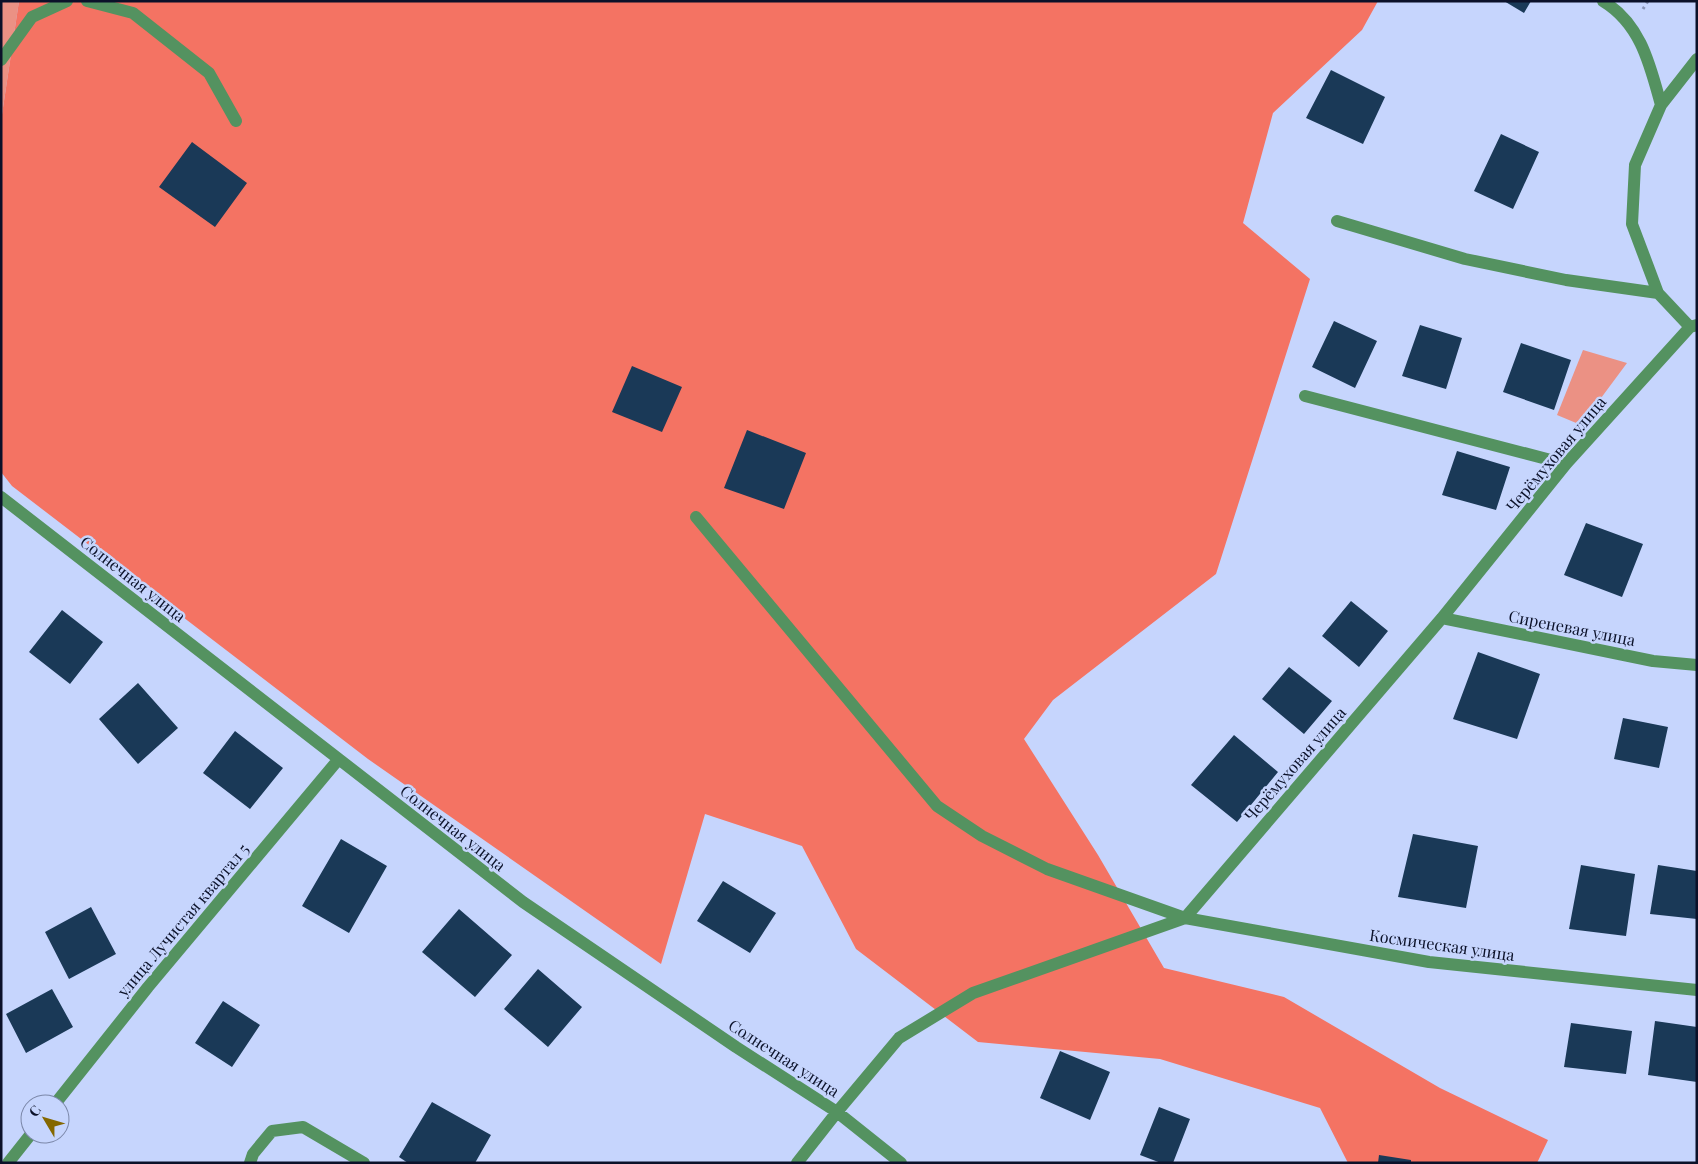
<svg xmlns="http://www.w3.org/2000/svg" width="1698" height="1164" font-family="'Playfair Display',serif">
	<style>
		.green { fill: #eb9184 }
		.forest { fill: #f47363 }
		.building { fill: #1a3957 }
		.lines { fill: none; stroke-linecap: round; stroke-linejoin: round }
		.path { stroke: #8894b7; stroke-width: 3; stroke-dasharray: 2.5 4; stroke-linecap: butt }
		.minor { stroke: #549260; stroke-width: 12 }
		.labels { text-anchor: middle; stroke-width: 5; stroke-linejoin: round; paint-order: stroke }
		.street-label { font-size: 16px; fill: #0b1129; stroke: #c6d5fd }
	</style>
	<rect width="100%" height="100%" fill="#c6d5fd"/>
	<path class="green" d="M 1,1 L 19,1 L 1,121 Z
		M 1583,350 L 1627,363 L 1581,425 L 1557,415 Z"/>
	<path class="forest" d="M 19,1 L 1378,1 L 1362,30 L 1273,113 L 1243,223 L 1310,279 L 1216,574 L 1053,700 L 1024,739 L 1098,855 L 1164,968 L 1284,997 L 1440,1088 L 1548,1140 L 1537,1163 L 1348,1163 L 1320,1108 L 1160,1059 L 978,1042 L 856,949 L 802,846 L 705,814 L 661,964 L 368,759 L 12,486 L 1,472 L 1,121 Z"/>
	<path class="building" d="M 1504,1 L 1531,1 L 1524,13 Z
		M 1331,70 L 1385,97 L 1363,144 L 1306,118 Z
		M 1501,134 L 1539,152 L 1513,209 L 1474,191 Z
		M 192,142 L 247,183 L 215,227 L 159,187 Z
		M 1334,321 L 1377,341 L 1355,388 L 1312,367 Z
		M 1420,325 L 1462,338 L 1446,389 L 1402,376 Z
		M 1521,343 L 1571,360 L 1554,410 L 1503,392 Z
		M 632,366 L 682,387 L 662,432 L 612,412 Z
		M 747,430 L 806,453 L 784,509 L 724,488 Z
		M 1457,451 L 1510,467 L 1496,510 L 1442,495 Z
		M 1586,523 L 1643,544 L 1622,597 L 1564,575 Z
		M 1351,601 L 1388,631 L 1359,667 L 1322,636 Z
		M 62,610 L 103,642 L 70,684 L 29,652 Z
		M 1478,652 L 1540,674 L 1517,739 L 1453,719 Z
		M 1289,667 L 1332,701 L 1304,734 L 1262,699 Z
		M 138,683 L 178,728 L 138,764 L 99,719 Z
		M 1623,718 L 1668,727 L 1659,768 L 1614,759 Z
		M 235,731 L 283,768 L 250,809 L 203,773 Z
		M 1234,735 L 1278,772 L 1237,822 L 1191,785 Z
		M 1413,834 L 1478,846 L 1466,908 L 1398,897 Z
		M 341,839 L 387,866 L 349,933 L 302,906 Z
		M 1581,865 L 1635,874 L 1626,936 L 1569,929 Z
		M 1658,865 L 1697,871 L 1697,919 L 1650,914 Z
		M 723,881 L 776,913 L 750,953 L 697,921 Z
		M 91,907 L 116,954 L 69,979 L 45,932 Z
		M 459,909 L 512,955 L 475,997 L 422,952 Z
		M 538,969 L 582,1007 L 548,1047 L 504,1009 Z
		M 52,989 L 73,1027 L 26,1053 L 6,1014 Z
		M 223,1001 L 260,1025 L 232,1067 L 195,1043 Z
		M 1655,1021 L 1697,1027 L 1697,1082 L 1648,1075 Z
		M 1571,1023 L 1632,1031 L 1626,1074 L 1564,1067 Z
		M 1060,1051 L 1110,1072 L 1090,1120 L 1040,1098 Z
		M 432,1102 L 491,1135 L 475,1163 L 408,1163 L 399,1157 Z
		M 1159,1107 L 1190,1119 L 1173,1163 L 1161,1163 L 1140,1155 Z
		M 1379,1155 L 1411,1160 L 1411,1163 L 1378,1163 Z"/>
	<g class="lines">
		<path class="path" d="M 1643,9 L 1648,1"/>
		<path class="minor" d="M 87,1 L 133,13 L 209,73 L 236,121
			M 1603,1 C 1641,24 1650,65 1661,105
			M 1,60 L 32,17 L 67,1
			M 1337,221 L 1465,259 L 1566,280 L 1658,293 L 1690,327
			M 1658,293 L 1632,224 L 1635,165 L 1661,105 L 1697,59
			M 1305,396 L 1566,464
			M 1,497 L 523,902 L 736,1047 L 837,1112 L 901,1163
			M 696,517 L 937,806 L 982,836 L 1047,869 L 1185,918 L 1429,962 L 1697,990
			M 1442,618 L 1653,661 L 1697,665
			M 55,1104 L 148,987 L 338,760
			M 8,1163 L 31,1134
			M 250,1163 L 253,1154 L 272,1131 L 303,1127 L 364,1163
			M 797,1163 L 837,1112 L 899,1038 L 973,993 L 1185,918 L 1442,618 L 1566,464 L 1690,327 L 1697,325"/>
	</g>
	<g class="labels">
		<g class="street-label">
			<text transform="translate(1556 454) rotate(-50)" y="6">Черёмуховая улица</text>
			<text transform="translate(133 579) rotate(38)" y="6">Солнечная улица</text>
			<text transform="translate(1572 628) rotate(11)" y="6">Сиреневая улица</text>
			<text transform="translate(1295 764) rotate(-49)" y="6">Черёмуховая улица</text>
			<text transform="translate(453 828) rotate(38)" y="6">Солнечная улица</text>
			<text transform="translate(183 920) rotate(-50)" y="6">улица Лучистая квартал 5</text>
			<text transform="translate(1442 945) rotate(8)" y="6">Космическая улица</text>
			<text transform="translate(784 1058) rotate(33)" y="6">Солнечная улица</text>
		</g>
	</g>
	<rect width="1698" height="1164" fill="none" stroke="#0b1129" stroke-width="5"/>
	<g transform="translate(45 1119) rotate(308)"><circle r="24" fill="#c6d5fd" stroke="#7b87a8"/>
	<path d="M0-4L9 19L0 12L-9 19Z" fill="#846700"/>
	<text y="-8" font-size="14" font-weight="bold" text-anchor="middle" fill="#0b1129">С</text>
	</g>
</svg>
